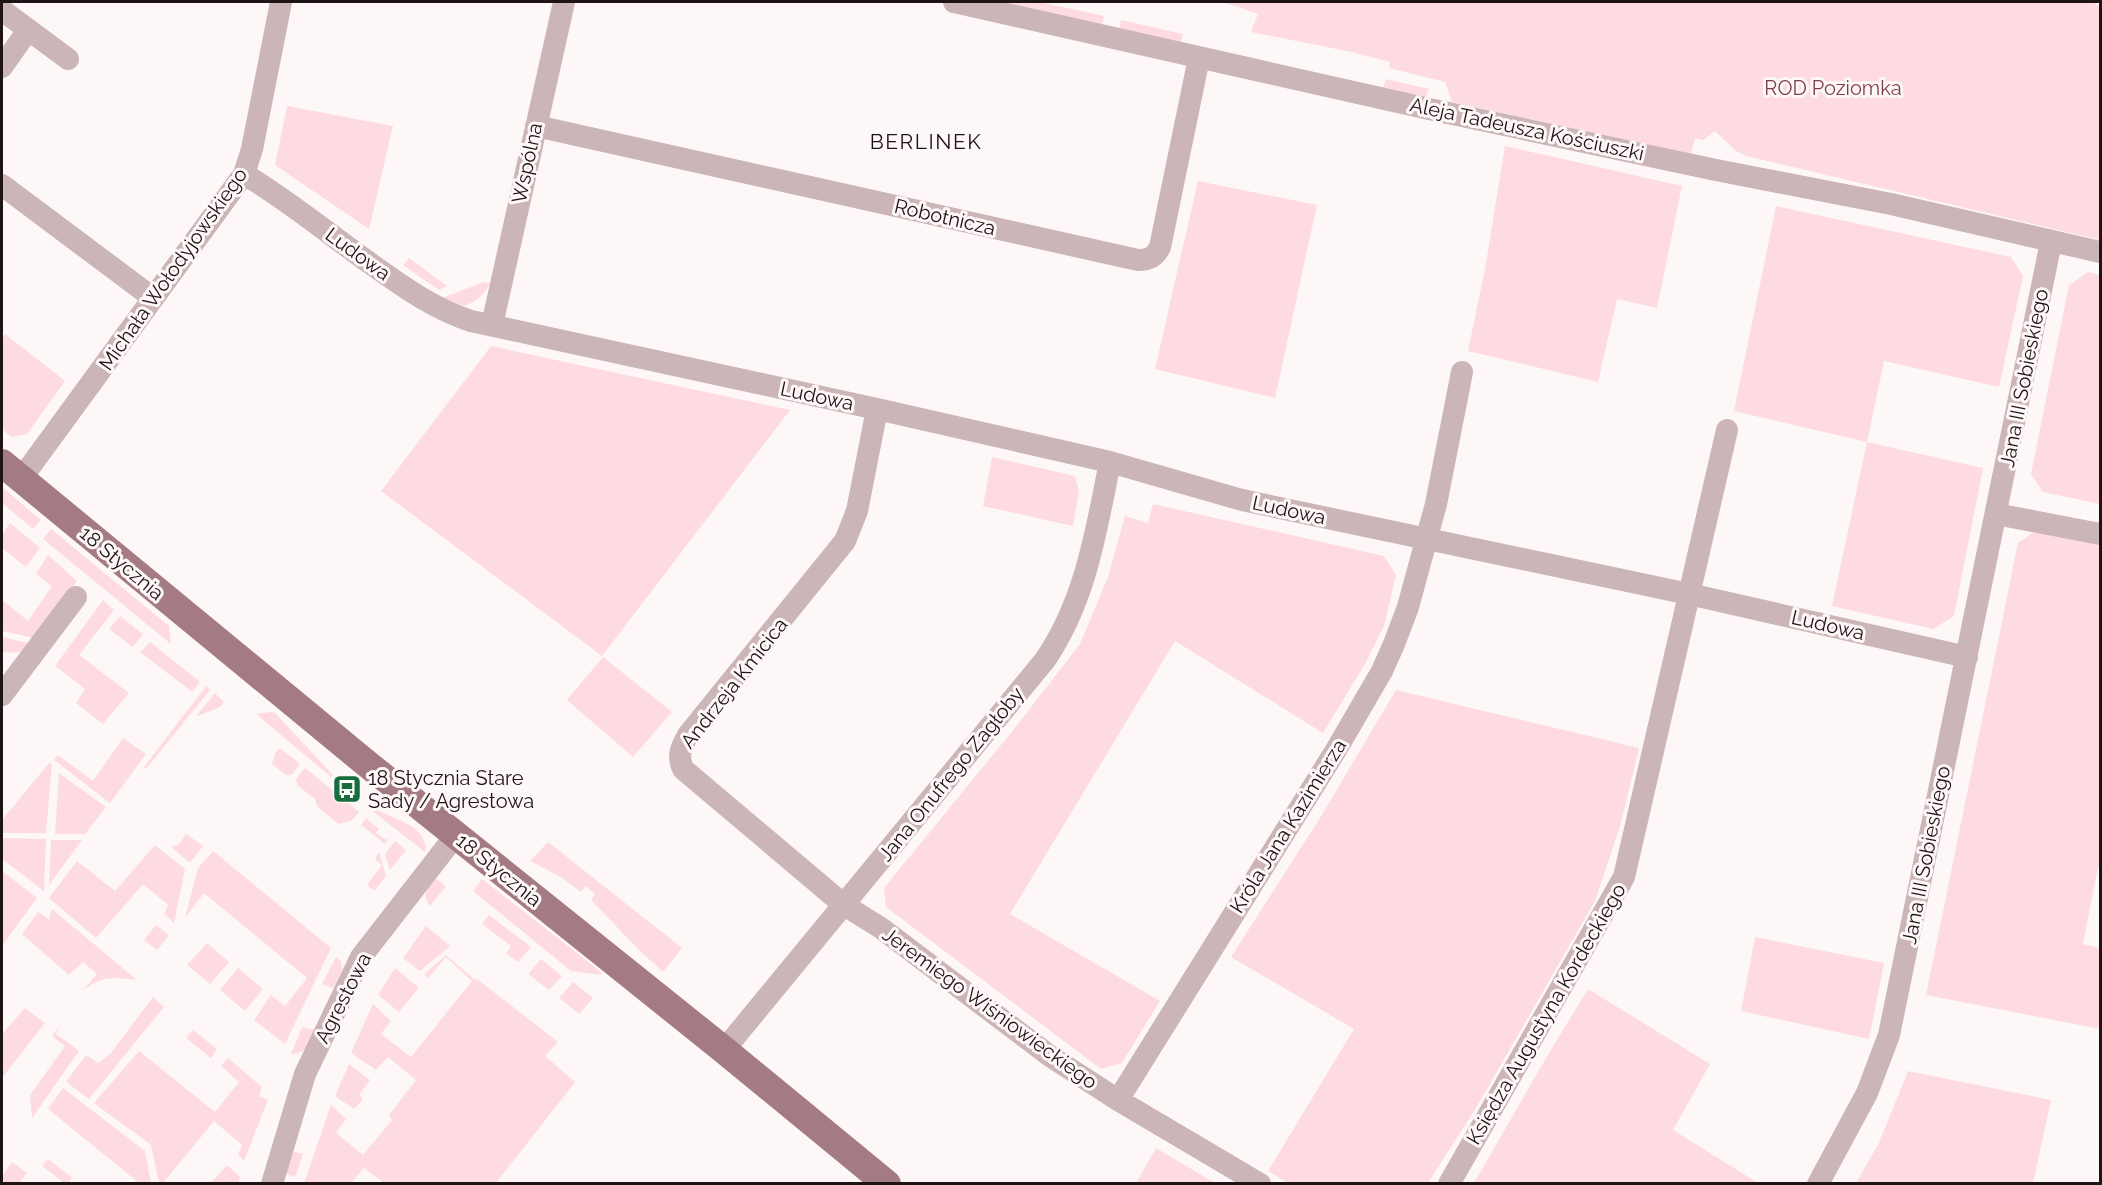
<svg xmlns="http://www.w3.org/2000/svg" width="2102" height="1185" font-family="Raleway,sans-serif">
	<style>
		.green { fill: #fddbe1 }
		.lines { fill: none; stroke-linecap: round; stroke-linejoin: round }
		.minor { stroke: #ccb5b9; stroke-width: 22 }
		.major { stroke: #a47b84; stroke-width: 28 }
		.labels { text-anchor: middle; stroke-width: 6; stroke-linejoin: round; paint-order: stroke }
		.park-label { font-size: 20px; fill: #7f3e4f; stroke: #fef7f8 }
		.street-label { font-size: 20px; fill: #1e1315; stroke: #fef7f8 }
		.poi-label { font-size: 20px; fill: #1e1315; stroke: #fef7f8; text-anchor: start }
		.neighbourhood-label { font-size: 21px; letter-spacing: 1.5px; fill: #1e1315; stroke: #fef7f8 }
	</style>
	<rect width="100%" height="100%" fill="#fef7f8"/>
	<path class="green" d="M 1012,2 L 1039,2 L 1104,16 L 1102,26 L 1012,5 Z
		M 1223,2 L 2093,2 L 2100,7 L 2100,240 L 1746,156 L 1736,151 L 1715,131 L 1703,140 L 1695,138 L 1691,154 L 1452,102 L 1445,82 L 1389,68 L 1390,62 L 1352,52 L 1251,32 L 1258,14 Z
		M 1121,20 L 1183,34 L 1181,43 L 1119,30 Z
		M 1386,79 L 1429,89 L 1425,98 L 1383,88 Z
		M 287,106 L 393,126 L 369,229 L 275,165 Z
		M 1505,146 L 1682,186 L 1657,308 L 1617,299 L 1598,382 L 1468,351 L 1485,269 Z
		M 1198,181 L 1317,205 L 1275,398 L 1155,369 Z
		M 1776,206 L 2011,257 L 2023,276 L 1999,387 L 1884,361 L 1867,442 L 1983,468 L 1954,616 L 1933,629 L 1832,606 L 1867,442 L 1734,411 Z
		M 409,258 L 447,286 L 439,290 L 403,265 Z
		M 2088,272 L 2100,275 L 2100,504 L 2043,492 L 2031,474 L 2069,285 Z
		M 484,282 L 490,283 C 483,296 477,301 464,306 L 442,298 Z
		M 5,334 L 65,381 L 27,434 L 11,437 L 2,429 L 2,338 Z
		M 491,346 L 790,410 L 602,656 L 381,491 Z
		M 992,457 L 1075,476 L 1079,492 L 1073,526 L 983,506 Z
		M 2,487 L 41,520 L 33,529 L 2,503 Z
		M 1153,504 L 1384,556 L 1396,575 L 1384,626 L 1365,664 L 1323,733 L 1175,641 L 1010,914 L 1160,1001 L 1122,1063 L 1101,1069 L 886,907 L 884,888 L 1014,729 L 1080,644 L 1108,577 L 1125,516 L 1148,523 Z
		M 10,523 L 40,548 L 26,567 L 2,548 L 2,535 Z
		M 51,529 L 169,626 L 171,644 L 43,539 Z
		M 2037,530 L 2100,543 L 2100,867 L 2098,867 L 2083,944 L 2100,948 L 2100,1029 L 1926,995 L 2018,543 Z
		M 48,555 L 77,581 L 34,638 L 2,631 L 2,600 L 28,621 L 52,586 L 36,574 Z
		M 103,600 L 114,610 L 79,655 L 129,693 L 103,724 L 76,703 L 85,689 L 55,666 Z
		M 120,616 L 143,634 L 133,647 L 109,629 Z
		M 2,637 L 32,644 C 24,654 14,653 2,652 Z
		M 150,642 L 200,682 L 192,692 L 140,652 Z
		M 603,657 L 672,712 L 633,757 L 567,700 Z
		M 206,686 L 210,690 L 146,769 L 144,767 Z
		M 1396,690 L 1639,748 L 1621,823 L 1595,901 L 1476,1108 L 1428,1183 L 1288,1183 L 1268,1171 L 1354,1029 L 1231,957 L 1320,818 Z
		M 215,693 L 224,702 L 220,707 L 198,716 L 197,715 Z
		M 271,712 L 275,713 L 333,775 L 331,777 L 256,714 Z
		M 123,738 L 146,754 L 110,803 L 54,760 L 58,755 L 93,781 Z
		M 280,748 L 300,764 L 291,775 L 286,775 L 272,764 L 275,753 Z
		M 50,762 L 52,764 L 46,833 L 2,833 L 2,820 Z
		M 305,768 L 359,812 L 351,821 L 338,824 L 317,806 L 315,799 L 297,785 L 296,779 Z
		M 59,773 L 106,807 L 85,834 L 55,834 Z
		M 373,807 C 391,820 429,824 425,852 L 371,810 Z
		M 366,818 L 379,829 L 376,833 L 386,840 L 390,837 L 385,844 L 361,825 Z
		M 186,834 L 203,846 L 190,863 L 171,847 L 179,844 Z
		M 2,838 L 46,839 L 44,891 L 2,859 Z
		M 51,840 L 82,840 L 49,885 Z
		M 395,841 L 406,850 L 390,870 L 385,854 Z
		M 548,842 L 682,948 L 663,972 L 641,952 L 591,900 L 595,894 L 586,886 L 581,892 L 561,877 L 530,861 Z
		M 155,845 L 185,869 L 174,923 L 164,914 L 168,905 L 143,884 L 96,938 L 49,898 L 77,861 L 115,891 Z
		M 213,851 L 331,948 L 285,1044 L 254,1020 L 271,995 L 285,1006 L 307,978 L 204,893 L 185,918 L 198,868 Z
		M 379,852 L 386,876 L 374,891 L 367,885 L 382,865 L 375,859 Z
		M 2,871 L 37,898 L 2,946 Z
		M 434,877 L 446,886 L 430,906 C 421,895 428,887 434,877 Z
		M 482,879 L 600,971 L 602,975 L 571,971 L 473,891 Z
		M 52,909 L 137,980 C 112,977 104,975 83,990 L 97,974 L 83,962 L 69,975 L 22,934 L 38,912 L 49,919 Z
		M 489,915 L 531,947 L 518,962 L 506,953 L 511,946 L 482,924 Z
		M 156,925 L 169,935 L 157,950 L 144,940 Z
		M 426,926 L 450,946 L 420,971 L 403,958 Z
		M 1755,937 L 1884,963 L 1869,1039 L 1741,1011 Z
		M 207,943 L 229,962 L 210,984 L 187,965 Z
		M 446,955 L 474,979 L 477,979 L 558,1042 L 545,1056 L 575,1082 L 496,1183 L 384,1183 L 364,1168 L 351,1183 L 304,1183 L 331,1105 L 346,1119 L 336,1133 L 363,1155 L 392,1120 L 389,1115 L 416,1080 L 388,1057 L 376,1070 L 351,1053 L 373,1004 L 391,1021 L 381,1034 L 411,1057 L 472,981 L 446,957 L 428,978 L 424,974 Z
		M 336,957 L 341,961 L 342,970 L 333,988 L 322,984 Z
		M 541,959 L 562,976 L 549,990 L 528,974 Z
		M 238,968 L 263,989 L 245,1011 L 220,990 Z
		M 395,968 L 419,988 L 399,1012 L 378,995 Z
		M 573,982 L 593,998 L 579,1014 L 559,998 Z
		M 1588,989 L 1710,1064 L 1673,1130 L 1758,1183 L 1474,1183 L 1549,1053 Z
		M 153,997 L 164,1007 L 89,1099 L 66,1082 L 86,1055 L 98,1063 L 111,1053 Z
		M 25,1008 L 45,1023 L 2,1078 L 2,1034 Z
		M 60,1026 L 56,1034 L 79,1051 L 32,1118 L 30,1095 L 65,1046 L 52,1036 Z
		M 302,1027 L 315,1030 C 310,1043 307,1054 291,1054 Z
		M 193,1030 L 217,1049 L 211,1058 L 186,1038 Z
		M 139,1051 L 215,1112 L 239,1082 L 221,1066 L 228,1058 L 262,1087 L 259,1096 L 268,1100 L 244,1161 L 238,1154 L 242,1145 L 214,1121 L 163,1183 L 159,1183 L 151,1145 L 94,1103 Z
		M 349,1064 L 370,1080 L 359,1095 L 363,1099 L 354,1109 L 335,1096 Z
		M 1908,1071 L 2051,1100 L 2033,1183 L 1856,1183 L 1878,1145 Z
		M 63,1088 L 145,1151 L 151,1183 L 139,1183 L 48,1109 Z
		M 1156,1148 L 1215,1183 L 1136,1183 Z
		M 292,1151 L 303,1154 L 295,1177 L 283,1173 Z
		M 48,1159 L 72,1178 L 68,1183 L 64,1183 L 42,1166 Z
		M 12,1162 L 27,1173 L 19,1183 L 6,1183 L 2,1180 L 2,1176 Z
		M 227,1165 L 240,1177 L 238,1183 L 211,1183 Z"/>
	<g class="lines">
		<path class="minor" d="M 954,2 L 1429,109 L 1716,170 L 1891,204 L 2100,252
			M 2,10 L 68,59
			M 2,67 L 28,30
			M 536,126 L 1138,260 C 1149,260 1155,257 1160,247 L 1199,58
			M 244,174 C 286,199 324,230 364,259 C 398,283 431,308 471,321 L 877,409 L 1110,462 L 1242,500 L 1689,594 L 1967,657
			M 2,185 L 153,298
			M 492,325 L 564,2
			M 877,409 L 857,511 L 845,541 L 688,735 C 681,747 677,756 683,769 L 844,905 L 881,928 L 1050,1056 L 1118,1100 L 1260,1184
			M 21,479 L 244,174 L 252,149 L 281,2
			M 1996,514 L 2100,534
			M 2,695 L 76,597
			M 724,1050 L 1045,660 C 1086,600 1096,531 1110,462
			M 1118,1100 L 1336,750 L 1382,671 L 1394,644 L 1408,607 L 1436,504 L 1462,372
			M 272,1184 L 305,1074 L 361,957 L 455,836
			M 1449,1184 L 1624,877 L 1727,430
			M 1818,1184 L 1867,1093 L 1889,1035 L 2051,242"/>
		<path class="major" d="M 2,463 L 366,763 L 724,1050 L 887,1184"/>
	</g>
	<defs>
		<g id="bus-square" transform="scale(1.5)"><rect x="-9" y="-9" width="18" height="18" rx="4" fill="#186d3f" stroke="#fef7f8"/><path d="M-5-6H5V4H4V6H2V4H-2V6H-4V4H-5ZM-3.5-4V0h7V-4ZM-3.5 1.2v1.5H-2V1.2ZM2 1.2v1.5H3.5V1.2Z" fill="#fff"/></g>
	</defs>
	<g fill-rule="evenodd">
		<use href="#bus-square" x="347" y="789"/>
	</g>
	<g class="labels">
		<g class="park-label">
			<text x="1833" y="95">ROD Poziomka</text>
		</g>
		<g class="street-label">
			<text transform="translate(1527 129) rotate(12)" y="7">Aleja Tadeusza Kościuszki</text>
			<text transform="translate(527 163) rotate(-78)" y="7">Wspólna</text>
			<text transform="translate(945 217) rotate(13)" y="7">Robotnicza</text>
			<text transform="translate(358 254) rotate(36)" y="7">Ludowa</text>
			<text transform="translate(173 269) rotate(-55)" y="7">Michała Wołodyjowskiego</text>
			<text transform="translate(2024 378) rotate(-79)" y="7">Jana III Sobieskiego</text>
			<text transform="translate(817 396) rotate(12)" y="7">Ludowa</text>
			<text transform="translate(1289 510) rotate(12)" y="7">Ludowa</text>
			<text transform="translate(122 563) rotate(40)" y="7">18 Stycznia</text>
			<text transform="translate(1828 625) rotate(13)" y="7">Ludowa</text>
			<text transform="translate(734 683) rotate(-52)" y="7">Andrzeja Kmicica</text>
			<text transform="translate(951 774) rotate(-51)" y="7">Jana Onufrego Zagłoby</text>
			<text transform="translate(1288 826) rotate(-58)" y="7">Króla Jana Kazimierza</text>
			<text transform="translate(1926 855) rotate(-79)" y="7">Jana III Sobieskiego</text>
			<text transform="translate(499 870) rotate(39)" y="7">18 Stycznia</text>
			<text transform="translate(343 998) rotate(-63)" y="7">Agrestowa</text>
			<text transform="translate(990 1008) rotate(36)" y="7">Jeremiego Wiśniowieckiego</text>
			<text transform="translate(1546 1014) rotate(-60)" y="7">Księdza Augustyna Kordeckiego</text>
		</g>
		<g class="poi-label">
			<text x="368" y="785">18 Stycznia Stare<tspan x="368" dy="23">Sady / Agrestowa</tspan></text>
		</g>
		<g class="neighbourhood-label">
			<text x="926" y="149">BERLINEK</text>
		</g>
	</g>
	<rect width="2102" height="1185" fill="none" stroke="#1e1315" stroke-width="6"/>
</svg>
